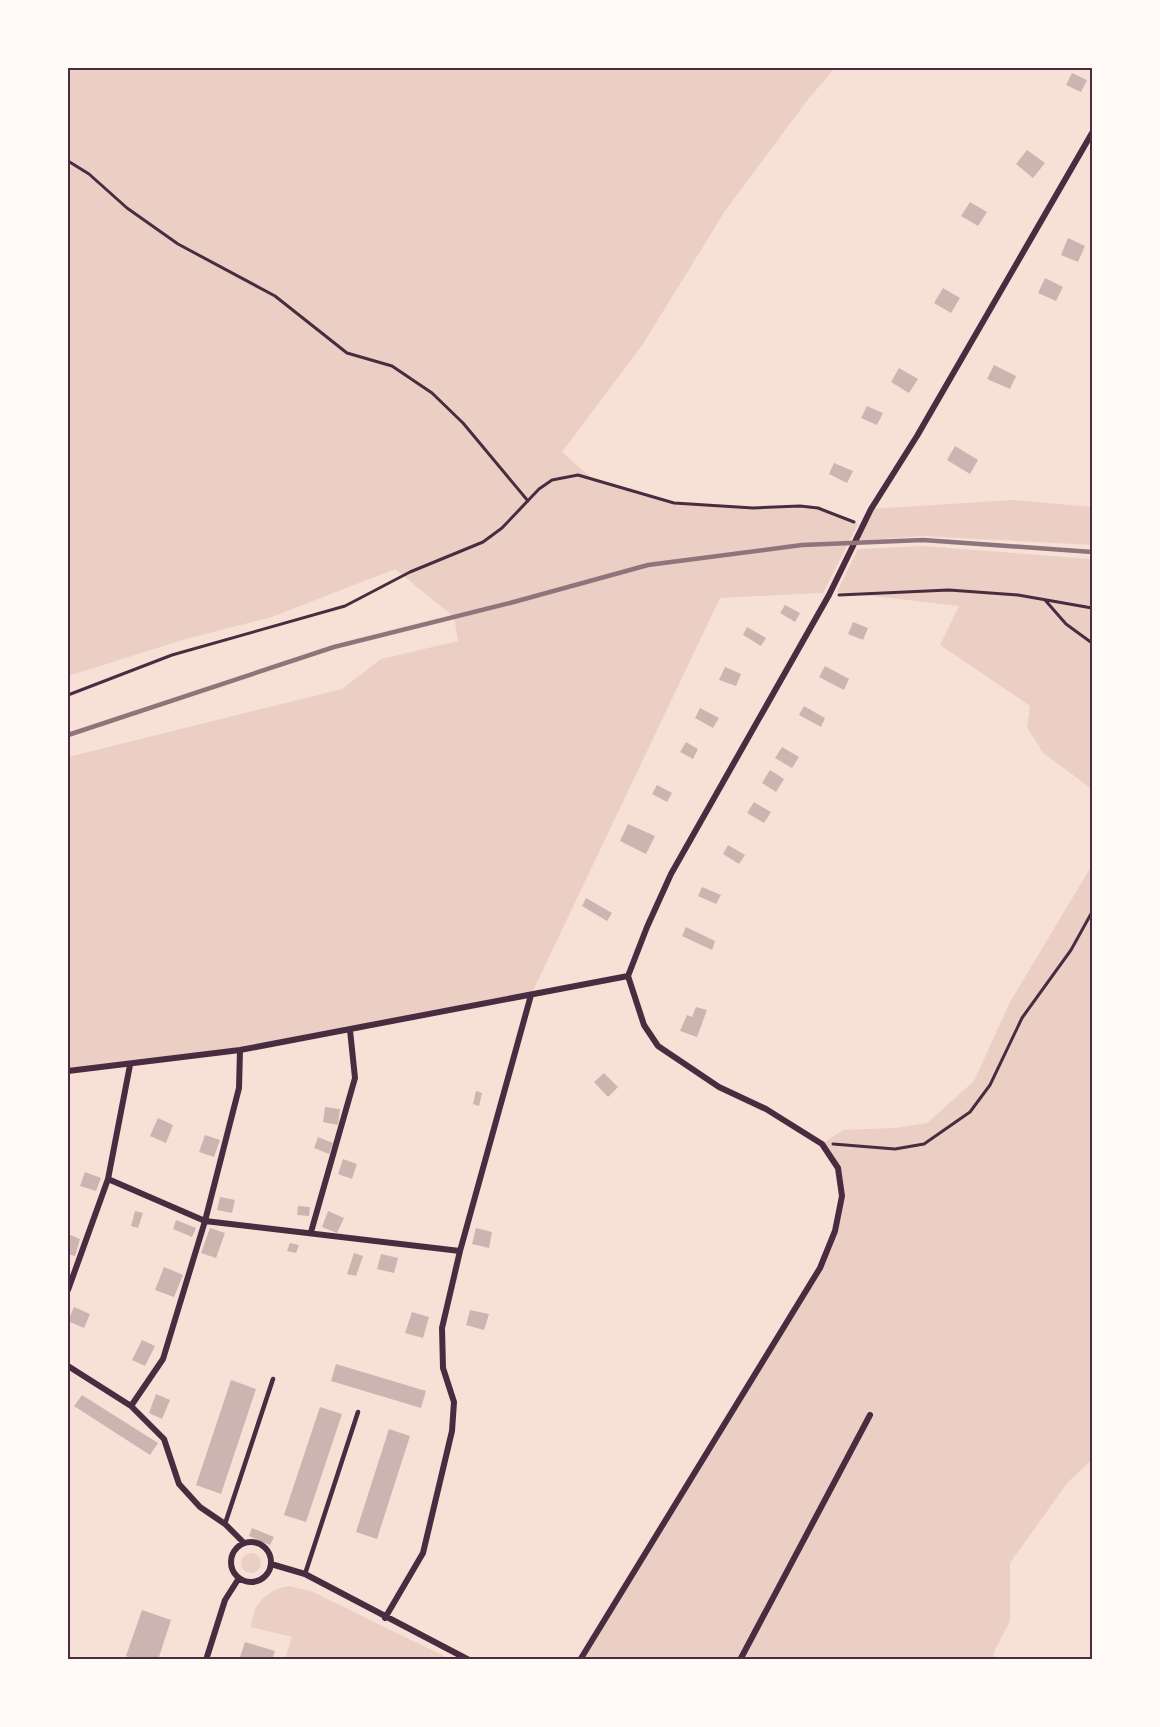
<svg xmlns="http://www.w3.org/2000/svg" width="1160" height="1727" font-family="Inter,sans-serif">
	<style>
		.green { fill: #ebcfc5 }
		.building { fill: #ccb4b1 }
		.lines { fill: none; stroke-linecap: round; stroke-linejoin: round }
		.path { stroke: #4a2c40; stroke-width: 3 }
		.service { stroke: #4a2c40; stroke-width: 4.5 }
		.minor { stroke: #4a2c40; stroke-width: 6 }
		.rail { stroke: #8f747c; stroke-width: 4.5 }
		.neatline { fill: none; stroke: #4a2c40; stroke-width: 2 }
	</style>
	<rect width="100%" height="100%" fill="#f7e1d7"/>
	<path class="green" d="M 68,68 L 835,68 L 809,98 L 725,211 L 643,344 L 562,452 L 594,480 L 674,503 L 753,508 L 800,506 L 818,508 L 858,524 L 823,593 L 720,598 L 531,995 L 240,1050 L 68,1071 L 68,757 L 342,689 L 381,659 L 458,641 L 454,617 L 395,569 L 272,617 L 186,639 L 68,676 Z
		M 1013,500 L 1092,507 L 1092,545 L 922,536 L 855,541 L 871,509 Z
		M 921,546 L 1092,559 L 1092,789 L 1043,753 L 1027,727 L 1030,706 L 940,645 L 959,606 L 837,592 L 858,549 Z
		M 1092,865 L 1092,1460 L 1068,1482 L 1010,1563 L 1010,1621 L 993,1654 L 995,1659 L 580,1660 L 820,1268 C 832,1238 851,1201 838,1167 C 835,1159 827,1151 822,1144 L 843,1130 L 895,1128 L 927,1123 L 974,1081 L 1010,1002 Z
		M241 1563a10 10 0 1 1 20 0a10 10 0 1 1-20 0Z
		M 288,1586 L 311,1591 L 450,1659 L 285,1659 L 292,1637 L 251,1627 C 252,1604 267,1590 288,1586 Z"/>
	<path class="building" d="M 1072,73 L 1087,80 L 1081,92 L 1066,85 Z
		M 1027,150 L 1045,163 L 1033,178 L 1016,164 Z
		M 970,202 L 987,212 L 978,226 L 961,216 Z
		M 1068,238 L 1085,246 L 1078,262 L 1061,255 Z
		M 1045,278 L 1063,287 L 1056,301 L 1038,293 Z
		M 943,288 L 960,298 L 951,313 L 934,303 Z
		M 994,365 L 1016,376 L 1010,389 L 987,379 Z
		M 899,368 L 918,379 L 909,393 L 891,382 Z
		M 867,406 L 883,413 L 877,425 L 861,418 Z
		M 955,446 L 978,460 L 970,474 L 947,460 Z
		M 834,463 L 853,471 L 847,483 L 829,474 Z
		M 785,605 L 800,613 L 795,622 L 780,613 Z
		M 853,622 L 868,628 L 863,640 L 848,634 Z
		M 747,627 L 766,638 L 761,646 L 743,635 Z
		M 825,666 L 849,679 L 844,690 L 819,677 Z
		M 725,667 L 741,674 L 736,686 L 719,680 Z
		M 804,706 L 825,718 L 821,727 L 799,715 Z
		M 700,708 L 719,718 L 713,728 L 695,718 Z
		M 686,742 L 698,749 L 693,759 L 680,752 Z
		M 782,747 L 799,757 L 792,768 L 775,758 Z
		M 770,770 L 784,779 L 776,792 L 762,783 Z
		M 657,785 L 672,793 L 667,802 L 652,794 Z
		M 754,802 L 771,812 L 764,823 L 747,813 Z
		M 628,824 L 655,836 L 646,854 L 620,841 Z
		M 728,845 L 745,855 L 739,864 L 723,854 Z
		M 702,887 L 721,895 L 716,904 L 698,896 Z
		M 586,898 L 612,913 L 607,921 L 582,906 Z
		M 686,927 L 715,941 L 712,950 L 682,936 Z
		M 696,1007 L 707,1010 L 697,1037 L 680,1031 L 687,1015 L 692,1017 Z
		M 604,1073 L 618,1087 L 608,1097 L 594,1082 Z
		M 476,1091 L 482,1093 L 479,1106 L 473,1104 Z
		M 325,1107 L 340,1109 L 338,1125 L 323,1122 Z
		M 158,1118 L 173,1125 L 166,1143 L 150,1136 Z
		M 205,1135 L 220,1140 L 214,1157 L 199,1152 Z
		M 318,1137 L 333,1143 L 329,1154 L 314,1148 Z
		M 343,1159 L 357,1164 L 352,1179 L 338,1174 Z
		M 85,1172 L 101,1178 L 96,1191 L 80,1186 Z
		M 220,1197 L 235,1200 L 232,1213 L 217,1210 Z
		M 298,1206 L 310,1207 L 309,1216 L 297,1215 Z
		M 135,1211 L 143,1213 L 138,1228 L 131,1226 Z
		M 328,1211 L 344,1218 L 337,1233 L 322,1227 Z
		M 176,1220 L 196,1228 L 192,1237 L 173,1229 Z
		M 210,1228 L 225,1233 L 216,1258 L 201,1253 Z
		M 476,1228 L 492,1232 L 489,1248 L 472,1244 Z
		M 68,1234 L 80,1239 L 75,1256 L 68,1254 Z
		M 290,1243 L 299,1245 L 296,1253 L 287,1251 Z
		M 354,1253 L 363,1256 L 356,1276 L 347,1274 Z
		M 381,1254 L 398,1258 L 394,1273 L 377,1269 Z
		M 164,1267 L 183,1275 L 174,1297 L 155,1290 Z
		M 74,1307 L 90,1314 L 84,1328 L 68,1321 Z
		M 470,1310 L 489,1314 L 484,1330 L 466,1325 Z
		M 412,1312 L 429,1317 L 423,1338 L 405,1333 Z
		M 142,1340 L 155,1346 L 145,1366 L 132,1360 Z
		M 336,1364 L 426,1391 L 421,1408 L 331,1381 Z
		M 231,1380 L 256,1389 L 221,1494 L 196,1485 Z
		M 156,1394 L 170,1400 L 162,1419 L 149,1413 Z
		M 82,1395 L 158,1443 L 150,1455 L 74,1406 Z
		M 320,1407 L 342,1414 L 306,1522 L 284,1515 Z
		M 389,1429 L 410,1436 L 377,1539 L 356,1532 Z
		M 252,1528 L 274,1537 L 270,1545 L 249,1536 Z
		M 142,1610 L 171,1620 L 158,1660 L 136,1660 L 126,1656 Z
		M 245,1642 L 275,1651 L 272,1660 L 239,1660 Z"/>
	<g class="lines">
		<path class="path" d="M 68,161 L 89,174 L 127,208 L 178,244 L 275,296 L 347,353 L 392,366 L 432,393 L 463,423 L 528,501
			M 839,595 L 949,590 L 1018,595 L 1092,608
			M 1045,600 L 1066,624 L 1092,643
			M 68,695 L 172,655 L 345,606 L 410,572 L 483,542 L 502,528 L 539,489 L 552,480 L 578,475 L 674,503 L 753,508 L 800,506 L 818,508 L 854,522
			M 833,1144 L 895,1149 L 924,1144 L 970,1112 L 990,1085 L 1022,1018 L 1071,950 L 1092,912"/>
		<path class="service" d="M 225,1524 L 273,1379
			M 305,1574 L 358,1412"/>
		<path class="minor" d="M 628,976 L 647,927 L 671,874 L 829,595 L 871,509 L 917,436 L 1092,133
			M 68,1071 L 240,1050 L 628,976
			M 108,1179 L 205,1221 L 460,1251
			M 311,1232 L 355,1078 L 350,1030
			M 68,1290 L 108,1179 L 130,1065
			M 68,1366 L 131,1406 L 164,1439 L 179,1484 L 200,1507 L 225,1524 L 244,1543
			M 131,1406 L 163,1359 L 205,1221 L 239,1088 L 240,1050
			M231 1562a20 20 0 1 1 40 0a20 20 0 1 1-40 0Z
			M 271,1564 L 305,1574 L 469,1660
			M 385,1618 L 423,1553 L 452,1431 L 454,1402 L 443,1368 L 442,1328 L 460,1251 L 531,995
			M 206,1660 L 225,1600 L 239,1578
			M 580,1660 L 820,1268 L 835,1231 L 842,1196 L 838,1168 L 822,1144 L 766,1109 L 719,1087 L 658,1046 L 644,1025 L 628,976
			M 740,1660 L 870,1415"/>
		<path class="rail" d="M 68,735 L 334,647 L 510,603 L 648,565 L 802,545 L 923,540 L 1092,552"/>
	</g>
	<rect width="1160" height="1727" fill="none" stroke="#fffaf5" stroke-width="138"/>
	<rect x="69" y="69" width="1022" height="1589" class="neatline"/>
</svg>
